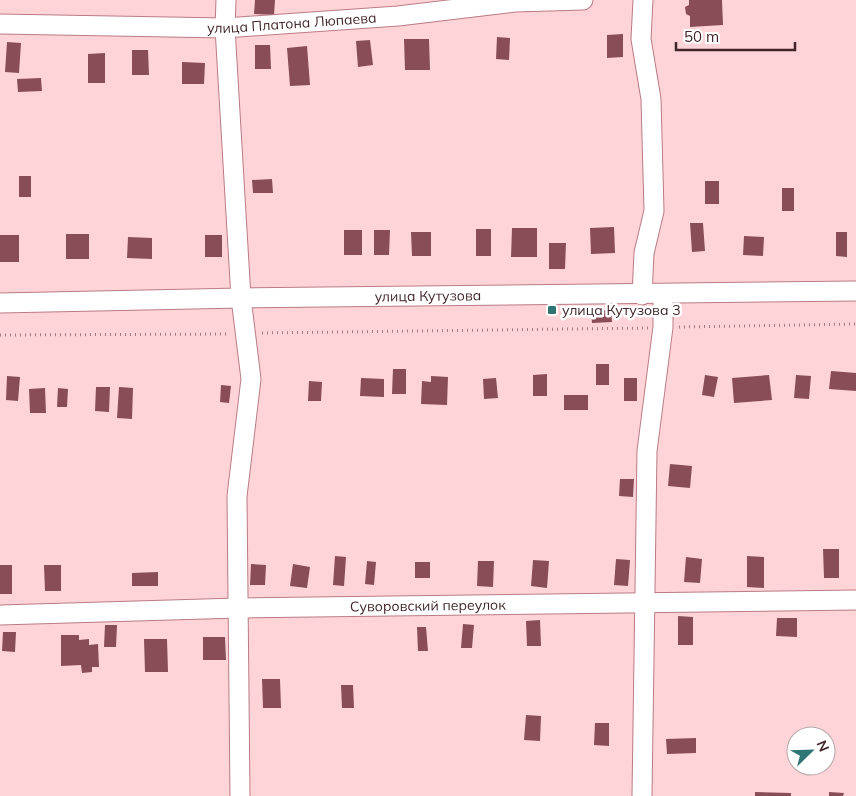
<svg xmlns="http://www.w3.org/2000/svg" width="856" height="796" font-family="Mulish,sans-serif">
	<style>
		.building { fill: #884d57 }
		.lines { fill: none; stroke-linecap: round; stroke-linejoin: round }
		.minor-casing { stroke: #ba7b84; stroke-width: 21 }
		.path { stroke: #9e7c81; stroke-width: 3; stroke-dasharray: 1 4; stroke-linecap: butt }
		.minor { stroke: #fff; stroke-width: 19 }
		.poi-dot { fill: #2d7673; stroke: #fff; stroke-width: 2 }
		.labels { text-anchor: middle; stroke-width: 5; stroke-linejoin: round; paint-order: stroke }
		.street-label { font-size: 14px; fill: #40262a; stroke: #fff }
		.poi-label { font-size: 14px; fill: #40262a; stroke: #fff; text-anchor: start }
	</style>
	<rect width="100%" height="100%" fill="#fed4d9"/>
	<path class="building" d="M 255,0 L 275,0 L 274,15 L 254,14 Z
		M 689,0 L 722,0 L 723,25 L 690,27 L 690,16 L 686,14 L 685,7 L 689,5 Z
		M 623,34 L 623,57 L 607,58 L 607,35 Z
		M 497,37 L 510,38 L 509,60 L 496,59 Z
		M 404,39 L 429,39 L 430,70 L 405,70 Z
		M 370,40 L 373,65 L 358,67 L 356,41 Z
		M 7,42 L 21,43 L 19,73 L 5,72 Z
		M 255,45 L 270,45 L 271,69 L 255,69 Z
		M 307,46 L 310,85 L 290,86 L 287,48 Z
		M 132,50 L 148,50 L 149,75 L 132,75 Z
		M 105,53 L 105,83 L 88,83 L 88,54 Z
		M 182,62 L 205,63 L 204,84 L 182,84 Z
		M 41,78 L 42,91 L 18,92 L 17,79 Z
		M 19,176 L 31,176 L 31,197 L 19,197 Z
		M 272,179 L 273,193 L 253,193 L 252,180 Z
		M 705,181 L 719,181 L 719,204 L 705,204 Z
		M 782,188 L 794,188 L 794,211 L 782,211 Z
		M 690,223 L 703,223 L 705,251 L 692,252 Z
		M 614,227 L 615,253 L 591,254 L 590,228 Z
		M 512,228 L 537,228 L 537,257 L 511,257 Z
		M 476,229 L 491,229 L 491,256 L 476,256 Z
		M 344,230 L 362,230 L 362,255 L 344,255 Z
		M 374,230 L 390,230 L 389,255 L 374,255 Z
		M 411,232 L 431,232 L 431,256 L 412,256 Z
		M 836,232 L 847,232 L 847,257 L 836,256 Z
		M 66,234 L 89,234 L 89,259 L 66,259 Z
		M 0,235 L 19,235 L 19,262 L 0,262 Z
		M 205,235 L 222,235 L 222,257 L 205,257 Z
		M 744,236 L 764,237 L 763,256 L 743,255 Z
		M 128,237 L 152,238 L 152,259 L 127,258 Z
		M 549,243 L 566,243 L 565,269 L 549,269 Z
		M 611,310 L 612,322 L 592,323 L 591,311 Z
		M 596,364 L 609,364 L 609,385 L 596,385 Z
		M 393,369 L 406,369 L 406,394 L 392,394 Z
		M 831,371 L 856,373 L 856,391 L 829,389 Z
		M 547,374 L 547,396 L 533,396 L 533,375 Z
		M 705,375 L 718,377 L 714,397 L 702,395 Z
		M 769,375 L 772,400 L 734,403 L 732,378 Z
		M 796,375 L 811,376 L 809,399 L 794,398 Z
		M 7,376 L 20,377 L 18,401 L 6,400 Z
		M 431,376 L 448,377 L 447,405 L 421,404 L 422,381 L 431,382 Z
		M 361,378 L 384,379 L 384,397 L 360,396 Z
		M 496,378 L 498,398 L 484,399 L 483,379 Z
		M 624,378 L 637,378 L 637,401 L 624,401 Z
		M 309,381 L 322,382 L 321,401 L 308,401 Z
		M 221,385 L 231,386 L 229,403 L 220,402 Z
		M 96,387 L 110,387 L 109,412 L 95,411 Z
		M 119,387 L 133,388 L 132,419 L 117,418 Z
		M 45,388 L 46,413 L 30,413 L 29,389 Z
		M 58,388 L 68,389 L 67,407 L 57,407 Z
		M 564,395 L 588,395 L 588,410 L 564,410 Z
		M 670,464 L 692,466 L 690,488 L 668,486 Z
		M 620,479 L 634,479 L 633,497 L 619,496 Z
		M 823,549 L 839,549 L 839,578 L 824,578 Z
		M 335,556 L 346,557 L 344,586 L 333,585 Z
		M 747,556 L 764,557 L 764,588 L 747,587 Z
		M 686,557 L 702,559 L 700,583 L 684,582 Z
		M 616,559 L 630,560 L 628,586 L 614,585 Z
		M 533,560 L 549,561 L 547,588 L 531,586 Z
		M 367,561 L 376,562 L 374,585 L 365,584 Z
		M 478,561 L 494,561 L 493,587 L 477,586 Z
		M 415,562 L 430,562 L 430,578 L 415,578 Z
		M 251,564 L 266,565 L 265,585 L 250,585 Z
		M 293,564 L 310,567 L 307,588 L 290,586 Z
		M 0,565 L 12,565 L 12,594 L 0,594 Z
		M 44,565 L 61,565 L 61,591 L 45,591 Z
		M 158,572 L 158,586 L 132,586 L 132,573 Z
		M 678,616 L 693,617 L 693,645 L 678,645 Z
		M 777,618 L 797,618 L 797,637 L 776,636 Z
		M 540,620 L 541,646 L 527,646 L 526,621 Z
		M 463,624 L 474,625 L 472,648 L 461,648 Z
		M 105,625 L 117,625 L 116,647 L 104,647 Z
		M 417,627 L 426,627 L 428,651 L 418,651 Z
		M 3,632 L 16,632 L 15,652 L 2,651 Z
		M 61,635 L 79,635 L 79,640 L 89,639 L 89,645 L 98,644 L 99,667 L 92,667 L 92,672 L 82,673 L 81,665 L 61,666 Z
		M 203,637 L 225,637 L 226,660 L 203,660 Z
		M 144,639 L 167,639 L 168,672 L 145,672 Z
		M 262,679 L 280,679 L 281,708 L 263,708 Z
		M 341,685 L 353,685 L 354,708 L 342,708 Z
		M 526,715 L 541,716 L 540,741 L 524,740 Z
		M 595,723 L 609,723 L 609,746 L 594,745 Z
		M 696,738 L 696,753 L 667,754 L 666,739 Z
		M 755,792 L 791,793 L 791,796 L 755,796 Z
		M 829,792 L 844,793 L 843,796 L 829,796 Z"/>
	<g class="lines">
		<g class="minor-casing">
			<g id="minor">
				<path d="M 226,0 L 225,28 L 241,298 L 251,379 L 237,496 L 240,796"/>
				<path id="s1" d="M 0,24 L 225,28 L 398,16 L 515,2 L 583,0"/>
				<path d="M 642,295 L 644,253 L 654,211 L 651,99 L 641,39 L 643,0"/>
				<path id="s2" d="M 0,303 L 241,298 L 856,291"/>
				<path id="s3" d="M 0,615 L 238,608 L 856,600"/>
				<path d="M 642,796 L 647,451 L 663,327 L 663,294"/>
			</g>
		</g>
		<path class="path" d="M 679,327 L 856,324
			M 262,333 L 648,328
			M 0,335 L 230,334"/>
		<use href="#minor" class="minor"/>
	</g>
	<rect class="poi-dot" x="547" y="305" width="10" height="10" rx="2.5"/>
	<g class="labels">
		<g class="street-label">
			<text dy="5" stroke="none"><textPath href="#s1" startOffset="292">улица Платона Люпаева</textPath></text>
			<text dy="5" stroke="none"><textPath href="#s2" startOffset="428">улица Кутузова</textPath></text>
			<text dy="5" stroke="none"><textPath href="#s3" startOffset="428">Суворовский переулок</textPath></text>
		</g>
		<g class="poi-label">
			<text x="562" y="315">улица Кутузова 3</text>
		</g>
	</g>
	<g transform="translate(811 751) rotate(67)"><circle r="24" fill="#ffffff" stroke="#b3a8aa"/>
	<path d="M0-4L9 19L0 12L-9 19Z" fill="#2d7673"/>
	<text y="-8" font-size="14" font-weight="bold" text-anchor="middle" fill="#40262a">N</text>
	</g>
	<path d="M676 42v8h119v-8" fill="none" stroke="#40262a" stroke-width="2.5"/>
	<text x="684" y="42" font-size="15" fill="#40262a" stroke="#ffffff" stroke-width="4" paint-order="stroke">50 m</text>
</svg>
